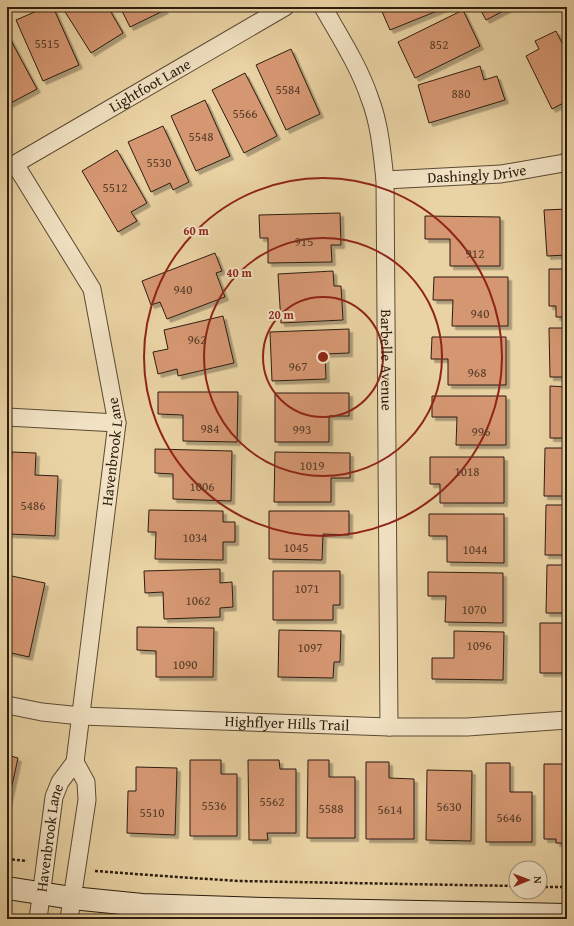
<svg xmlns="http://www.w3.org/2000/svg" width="574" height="926" font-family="'Gentium Book Plus',serif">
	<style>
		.building { fill: #d59772; stroke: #2d1d0f; filter: url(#shadow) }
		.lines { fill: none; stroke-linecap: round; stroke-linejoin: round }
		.street-casing { stroke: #5c4a34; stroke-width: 19 }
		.secondary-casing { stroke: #2d1d0f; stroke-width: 24 }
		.path { stroke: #2d1d0f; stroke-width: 2.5; stroke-dasharray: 3 2; stroke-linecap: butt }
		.street { stroke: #f1e2c3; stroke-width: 17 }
		.secondary { stroke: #f1e2c3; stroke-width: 22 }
		.ring { fill: none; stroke: #8f2418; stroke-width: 2 }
		.labels { text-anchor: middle; stroke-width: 4; stroke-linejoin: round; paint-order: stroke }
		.number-label { font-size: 13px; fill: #573c28 }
		.street-label { font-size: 15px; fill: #2d1d0f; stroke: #f1e2c3 }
		.centre { fill: #8f2418; stroke: #f1e2c3; stroke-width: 2 }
		.ring-label { font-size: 12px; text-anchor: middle; font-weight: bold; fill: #8f2418; stroke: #f1e2c3; stroke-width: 4; stroke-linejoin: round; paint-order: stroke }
	</style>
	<defs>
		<filter id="shadow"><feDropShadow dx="3.5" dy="3.5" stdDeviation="0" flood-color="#0004"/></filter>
	</defs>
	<rect width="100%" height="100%" fill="#e9d2a3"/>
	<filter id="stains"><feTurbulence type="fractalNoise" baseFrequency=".005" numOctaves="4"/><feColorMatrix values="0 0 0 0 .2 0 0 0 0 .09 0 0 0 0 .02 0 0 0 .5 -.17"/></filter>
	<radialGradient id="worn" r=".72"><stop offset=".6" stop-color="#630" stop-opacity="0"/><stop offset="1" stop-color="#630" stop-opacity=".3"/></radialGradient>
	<path class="building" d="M 46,7 L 53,7 L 79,65 L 43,81 L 16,20 Z
		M 62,7 L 108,7 L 123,33 L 91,53 Z
		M 120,7 L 163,7 L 165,10 L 130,27 Z
		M 380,7 L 447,7 L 390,30 Z
		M 479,7 L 511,7 L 486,20 Z
		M 463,10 L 480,46 L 415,78 L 398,42 Z
		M 556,31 L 567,53 L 567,101 L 552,109 L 526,56 L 539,49 L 535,41 Z
		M 7,33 L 37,89 L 7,105 Z
		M 291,49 L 320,114 L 286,130 L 256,65 Z
		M 480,66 L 484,80 L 497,76 L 505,100 L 429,123 L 418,85 Z
		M 245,73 L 277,136 L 244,153 L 212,90 Z
		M 205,100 L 230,156 L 196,171 L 171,116 Z
		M 163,126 L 189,182 L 173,190 L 170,183 L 151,192 L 128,142 Z
		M 117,150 L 147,203 L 131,212 L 137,221 L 118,232 L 82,171 Z
		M 567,209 L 567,255 L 547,256 L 544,210 Z
		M 340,213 L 341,245 L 331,245 L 332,262 L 268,263 L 268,238 L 260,238 L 259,215 Z
		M 425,216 L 500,217 L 500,266 L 450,266 L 450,239 L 425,239 Z
		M 215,253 L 222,271 L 216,273 L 225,297 L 167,319 L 160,302 L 151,305 L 142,281 Z
		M 549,269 L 567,269 L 567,317 L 556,317 L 556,306 L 549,306 Z
		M 333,271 L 334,286 L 341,286 L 343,320 L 281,323 L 278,274 Z
		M 434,277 L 508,277 L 508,326 L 452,326 L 453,300 L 433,300 Z
		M 223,316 L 234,363 L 178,376 L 177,369 L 158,374 L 153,352 L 168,349 L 164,330 Z
		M 549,328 L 567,328 L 567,377 L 550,377 Z
		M 349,329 L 349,353 L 325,354 L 326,379 L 272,381 L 270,332 Z
		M 432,337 L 506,337 L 506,385 L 448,385 L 448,359 L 431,359 Z
		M 550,386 L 567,387 L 567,438 L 550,438 Z
		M 158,392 L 238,392 L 237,442 L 183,441 L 183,415 L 158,414 Z
		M 275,393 L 349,393 L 349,416 L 329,416 L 329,442 L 275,442 Z
		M 432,396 L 506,396 L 506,445 L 456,445 L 457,417 L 432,417 Z
		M 545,448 L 567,448 L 567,496 L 544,496 Z
		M 155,449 L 232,451 L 231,501 L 173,499 L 173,474 L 155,473 Z
		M 12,452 L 36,453 L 35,475 L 58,476 L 55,536 L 8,534 Z
		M 275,452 L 350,453 L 350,478 L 331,478 L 331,502 L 274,502 Z
		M 430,457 L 504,457 L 504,503 L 440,503 L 440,484 L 430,484 Z
		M 546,505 L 567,505 L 567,555 L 545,555 Z
		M 149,510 L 223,511 L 223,522 L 235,522 L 235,542 L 223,542 L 223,560 L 155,559 L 156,532 L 148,532 Z
		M 269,511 L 349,511 L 349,535 L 323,534 L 322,560 L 269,559 Z
		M 429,514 L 504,514 L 504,563 L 447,562 L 447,536 L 429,536 Z
		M 547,565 L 567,565 L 567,613 L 546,613 Z
		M 220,569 L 220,583 L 232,582 L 233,607 L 220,608 L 220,617 L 164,619 L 163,592 L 145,593 L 144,571 Z
		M 273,571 L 340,571 L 340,605 L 333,605 L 333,620 L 273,620 Z
		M 428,572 L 503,573 L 503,623 L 445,622 L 446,596 L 428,596 Z
		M 7,575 L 45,583 L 29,657 L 7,652 Z
		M 540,623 L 567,623 L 567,673 L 540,673 Z
		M 137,627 L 214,628 L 213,677 L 156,677 L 156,651 L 137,650 Z
		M 279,630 L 341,631 L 340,662 L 334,662 L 333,678 L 278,677 Z
		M 454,631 L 504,632 L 503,680 L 432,679 L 432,658 L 454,658 Z
		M 7,755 L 18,758 L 7,808 Z
		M 190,760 L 221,760 L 221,774 L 237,774 L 237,836 L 190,836 Z
		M 248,760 L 279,760 L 280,769 L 296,769 L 296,833 L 267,833 L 268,840 L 249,840 Z
		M 308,760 L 329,760 L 329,777 L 355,777 L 355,838 L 307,838 Z
		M 366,762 L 389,762 L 389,778 L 414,779 L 414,839 L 366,839 Z
		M 486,763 L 510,763 L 510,792 L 532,792 L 532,842 L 486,842 Z
		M 544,764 L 567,764 L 567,843 L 556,843 L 556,839 L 544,839 Z
		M 136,767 L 177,768 L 175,835 L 127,833 L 128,791 L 136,791 Z
		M 427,770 L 472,771 L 471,841 L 426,840 Z"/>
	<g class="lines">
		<g class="street-casing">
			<g id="street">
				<path id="s1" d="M 323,7 C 340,37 359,66 370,99 C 380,125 382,153 385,180 L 389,727"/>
				<path id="s2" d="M 385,180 L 501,174 L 564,163 L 567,161"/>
				<path d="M 7,417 L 117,423"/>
				<path id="s3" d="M 7,705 L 42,712 L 81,716 L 389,727 L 467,727 L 567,720"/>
				<path id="s4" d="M 38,919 L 54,797 L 60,782 L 75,762 L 117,423 L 92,289 L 15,164 L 285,7"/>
				<path d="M 69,919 L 87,800 L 86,782 L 75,762"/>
			</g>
		</g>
		<g class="secondary-casing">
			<path id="secondary" d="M 7,888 L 72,898 L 142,905 L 265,909 L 567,915"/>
		</g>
		<path class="path" d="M 7,859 L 27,861
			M 95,871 L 177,877 L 239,881 L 516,886
			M 540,887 L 567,887"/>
		<use href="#street" class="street"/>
		<use href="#secondary" class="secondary"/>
	</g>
	<g class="ring">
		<circle cx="323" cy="357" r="60"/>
		<circle cx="323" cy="357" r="119"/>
		<circle cx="323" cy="357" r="179"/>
	</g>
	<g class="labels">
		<g class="number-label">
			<text x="47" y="48">5515</text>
			<text x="439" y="49">852</text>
			<text x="288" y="94">5584</text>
			<text x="461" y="98">880</text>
			<text x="245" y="118">5566</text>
			<text x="201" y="141">5548</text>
			<text x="159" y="167">5530</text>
			<text x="115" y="192">5512</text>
			<text x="304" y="246">915</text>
			<text x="475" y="258">912</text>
			<text x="183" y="294">940</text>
			<text x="480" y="318">940</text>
			<text x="197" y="344">962</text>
			<text x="298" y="371">967</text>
			<text x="477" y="377">968</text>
			<text x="210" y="433">984</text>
			<text x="302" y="434">993</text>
			<text x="481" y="436">996</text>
			<text x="312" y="470">1019</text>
			<text x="467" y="476">1018</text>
			<text x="202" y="491">1006</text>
			<text x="33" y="510">5486</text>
			<text x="195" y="542">1034</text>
			<text x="296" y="552">1045</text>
			<text x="475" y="554">1044</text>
			<text x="307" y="593">1071</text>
			<text x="198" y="605">1062</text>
			<text x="474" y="614">1070</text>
			<text x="479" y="650">1096</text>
			<text x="310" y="652">1097</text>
			<text x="185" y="669">1090</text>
			<text x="272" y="806">5562</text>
			<text x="214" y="810">5536</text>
			<text x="449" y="811">5630</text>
			<text x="331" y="813">5588</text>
			<text x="390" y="814">5614</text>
			<text x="152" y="817">5510</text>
			<text x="509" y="822">5646</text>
		</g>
		<g class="street-label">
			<text dy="5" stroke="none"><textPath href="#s4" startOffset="945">Lightfoot Lane</textPath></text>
			<text dy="5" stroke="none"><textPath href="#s2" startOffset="92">Dashingly Drive</textPath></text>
			<text dy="5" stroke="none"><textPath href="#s1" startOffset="366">Barbelle Avenue</textPath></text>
			<text dy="5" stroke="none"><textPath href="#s4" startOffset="477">Havenbrook Lane</textPath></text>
			<text dy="5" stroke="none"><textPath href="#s3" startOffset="281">Highflyer Hills Trail</textPath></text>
			<text dy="5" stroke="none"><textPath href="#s4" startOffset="82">Havenbrook Lane</textPath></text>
		</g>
	</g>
	<circle cx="323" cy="357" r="6" class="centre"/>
	<g class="ring-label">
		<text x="196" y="235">60 m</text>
		<text x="239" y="277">40 m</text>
		<text x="281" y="319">20 m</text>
	</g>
	<rect width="574" height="926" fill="none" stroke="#e9d2a3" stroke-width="24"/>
	<rect x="8" y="8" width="558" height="910" fill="none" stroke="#2d1d0f" stroke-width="2"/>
	<rect x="12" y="12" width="550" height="902" fill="none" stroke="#2d1d0f"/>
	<g transform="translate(528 880) rotate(89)"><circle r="19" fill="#f1e2c3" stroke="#a3937b"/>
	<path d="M0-3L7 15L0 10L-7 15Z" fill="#8f2418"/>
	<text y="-6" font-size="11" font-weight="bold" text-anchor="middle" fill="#2d1d0f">N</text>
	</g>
	<rect width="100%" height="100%" filter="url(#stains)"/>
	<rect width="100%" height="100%" fill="url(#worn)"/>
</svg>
